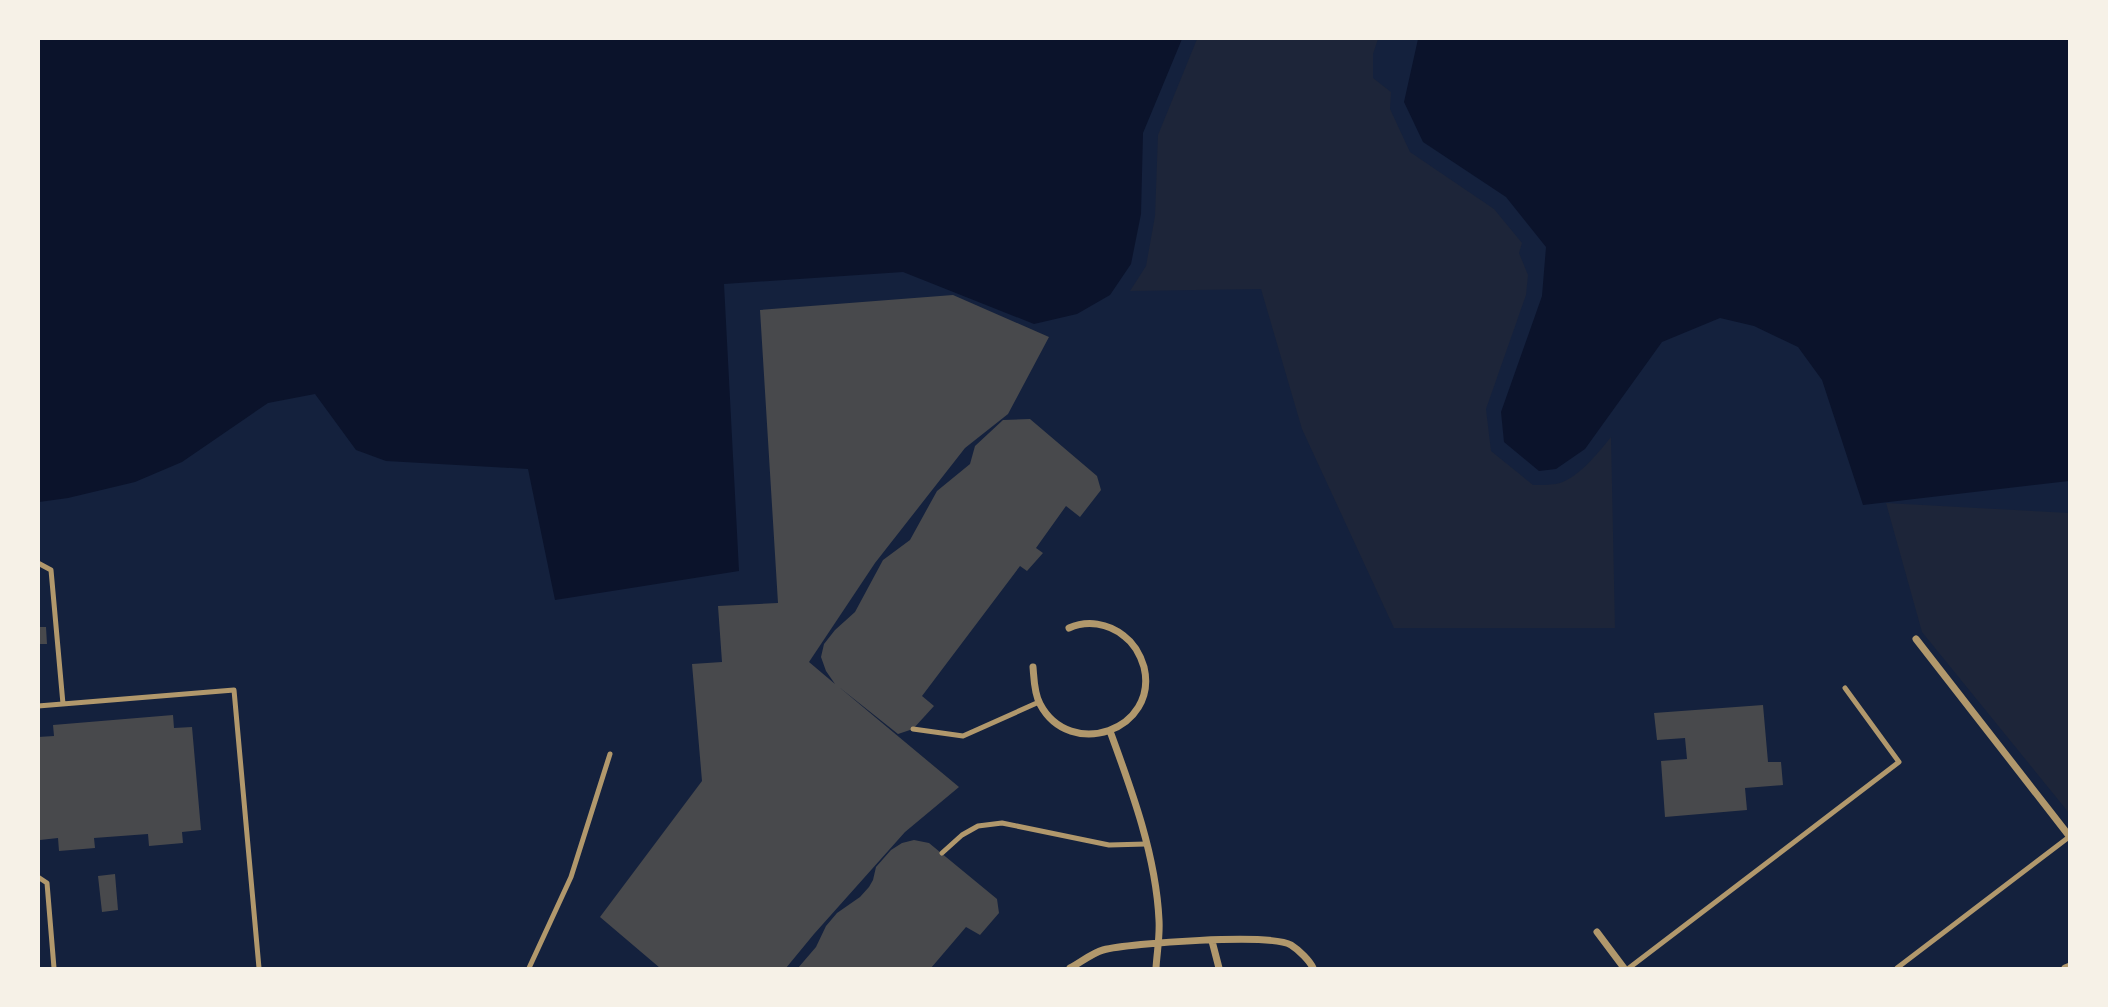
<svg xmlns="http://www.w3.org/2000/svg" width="2108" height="1007" font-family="'Alegreya Sans',sans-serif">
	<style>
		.green { fill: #1d2539 }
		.water { fill: #0b132b }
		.building { fill: #48494c }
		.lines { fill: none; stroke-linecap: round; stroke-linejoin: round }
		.service { stroke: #b1986c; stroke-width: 5 }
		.minor { stroke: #b1986c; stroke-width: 7 }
	</style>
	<rect width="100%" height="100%" fill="#14213d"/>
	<path class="green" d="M 1197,39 L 1378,39 L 1373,54 L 1373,78 L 1391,92 L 1390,109 L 1410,152 L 1494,209 L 1522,243 L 1519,253 L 1528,275 L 1526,295 L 1486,409 L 1491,451 L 1533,485 C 1540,485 1549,485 1556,484 C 1577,480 1598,453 1611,437 L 1615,628 L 1394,628 L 1302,429 L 1261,289 L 1130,291 L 1146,266 L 1155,216 L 1158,135 Z
		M 1886,503 L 2069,513 L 2069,813 L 1922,632 Z"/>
	<path class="water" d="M 38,39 L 39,38 L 1182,39 L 1143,133 L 1141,214 L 1131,264 L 1110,295 L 1077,314 L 1034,324 L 903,272 L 724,284 L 739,571 L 555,600 L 528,469 L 386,461 L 356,450 L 315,394 L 268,403 L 182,462 L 135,482 L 68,498 L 39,502 Z
		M 1418,39 L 2069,39 L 2069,481 L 1863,505 L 1822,380 L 1798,347 L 1754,326 L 1720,318 L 1662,342 L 1585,449 L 1556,469 L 1539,471 L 1504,442 L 1501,412 L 1542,296 L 1546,247 L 1506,197 L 1423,142 L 1404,102 Z"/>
	<path class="building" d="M 953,295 L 1049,337 L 1008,414 L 965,448 L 875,563 L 809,662 L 835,684 L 826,671 L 821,657 L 824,644 L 835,630 L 855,612 L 883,560 L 910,540 L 937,491 L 970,464 L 975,446 L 1003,420 L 1030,419 L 1097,476 L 1101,490 L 1080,517 L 1066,506 L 1036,548 L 1043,553 L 1027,571 L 1020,566 L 922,696 L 934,706 L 913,729 L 898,734 L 839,687 L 959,787 L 905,832 L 814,934 L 786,968 L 660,968 L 600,917 L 702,781 L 692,664 L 722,662 L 718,606 L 778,603 L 760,310 Z
		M 38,627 L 46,627 L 47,644 L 38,644 Z
		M 1763,705 L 1768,762 L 1781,762 L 1783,785 L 1745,788 L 1747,810 L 1665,817 L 1661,761 L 1687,759 L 1685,738 L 1657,740 L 1654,713 Z
		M 173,715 L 174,728 L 192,727 L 201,830 L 182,832 L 183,843 L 149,846 L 148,834 L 94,838 L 95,848 L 59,851 L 58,838 L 40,840 L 38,737 L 54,736 L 53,725 Z
		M 914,840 L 929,843 L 997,899 L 999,913 L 980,935 L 966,927 L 931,968 L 798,968 L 816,947 L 826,926 L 837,913 L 860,897 L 869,887 L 873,880 L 876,867 L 891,850 L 902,843 Z
		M 115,874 L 118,910 L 102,912 L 98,876 Z"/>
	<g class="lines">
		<path class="service" d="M 38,563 L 51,570 L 63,704
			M 38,706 L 234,690 L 259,968
			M 913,729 L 963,736 L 1039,702
			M 942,853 L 962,835 L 978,826 L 1002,823 L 1109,845 L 1146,844
			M 38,877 L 47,883 L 54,968
			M 529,968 L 571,877 L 610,754
			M 1629,968 L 1899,762 L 1845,688
			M 1897,968 L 2069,837"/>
		<path class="minor" d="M 1916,639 L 2070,837
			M 1033,667 C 1034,678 1034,693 1040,704 C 1070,761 1159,730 1144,667 C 1140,654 1135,644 1124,636 C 1108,623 1087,620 1069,628
			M 1110,731 C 1132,791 1156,856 1159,920 C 1160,936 1157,952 1156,968
			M 1597,932 L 1624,968
			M 1212,941 L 1219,968
			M 1070,968 C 1080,963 1092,953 1103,950 C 1130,943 1271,933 1291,945 C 1299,950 1310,961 1313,968
			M 2065,968 L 2070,966"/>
	</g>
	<rect width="2108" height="1007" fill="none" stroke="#f6f1e7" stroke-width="80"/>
</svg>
